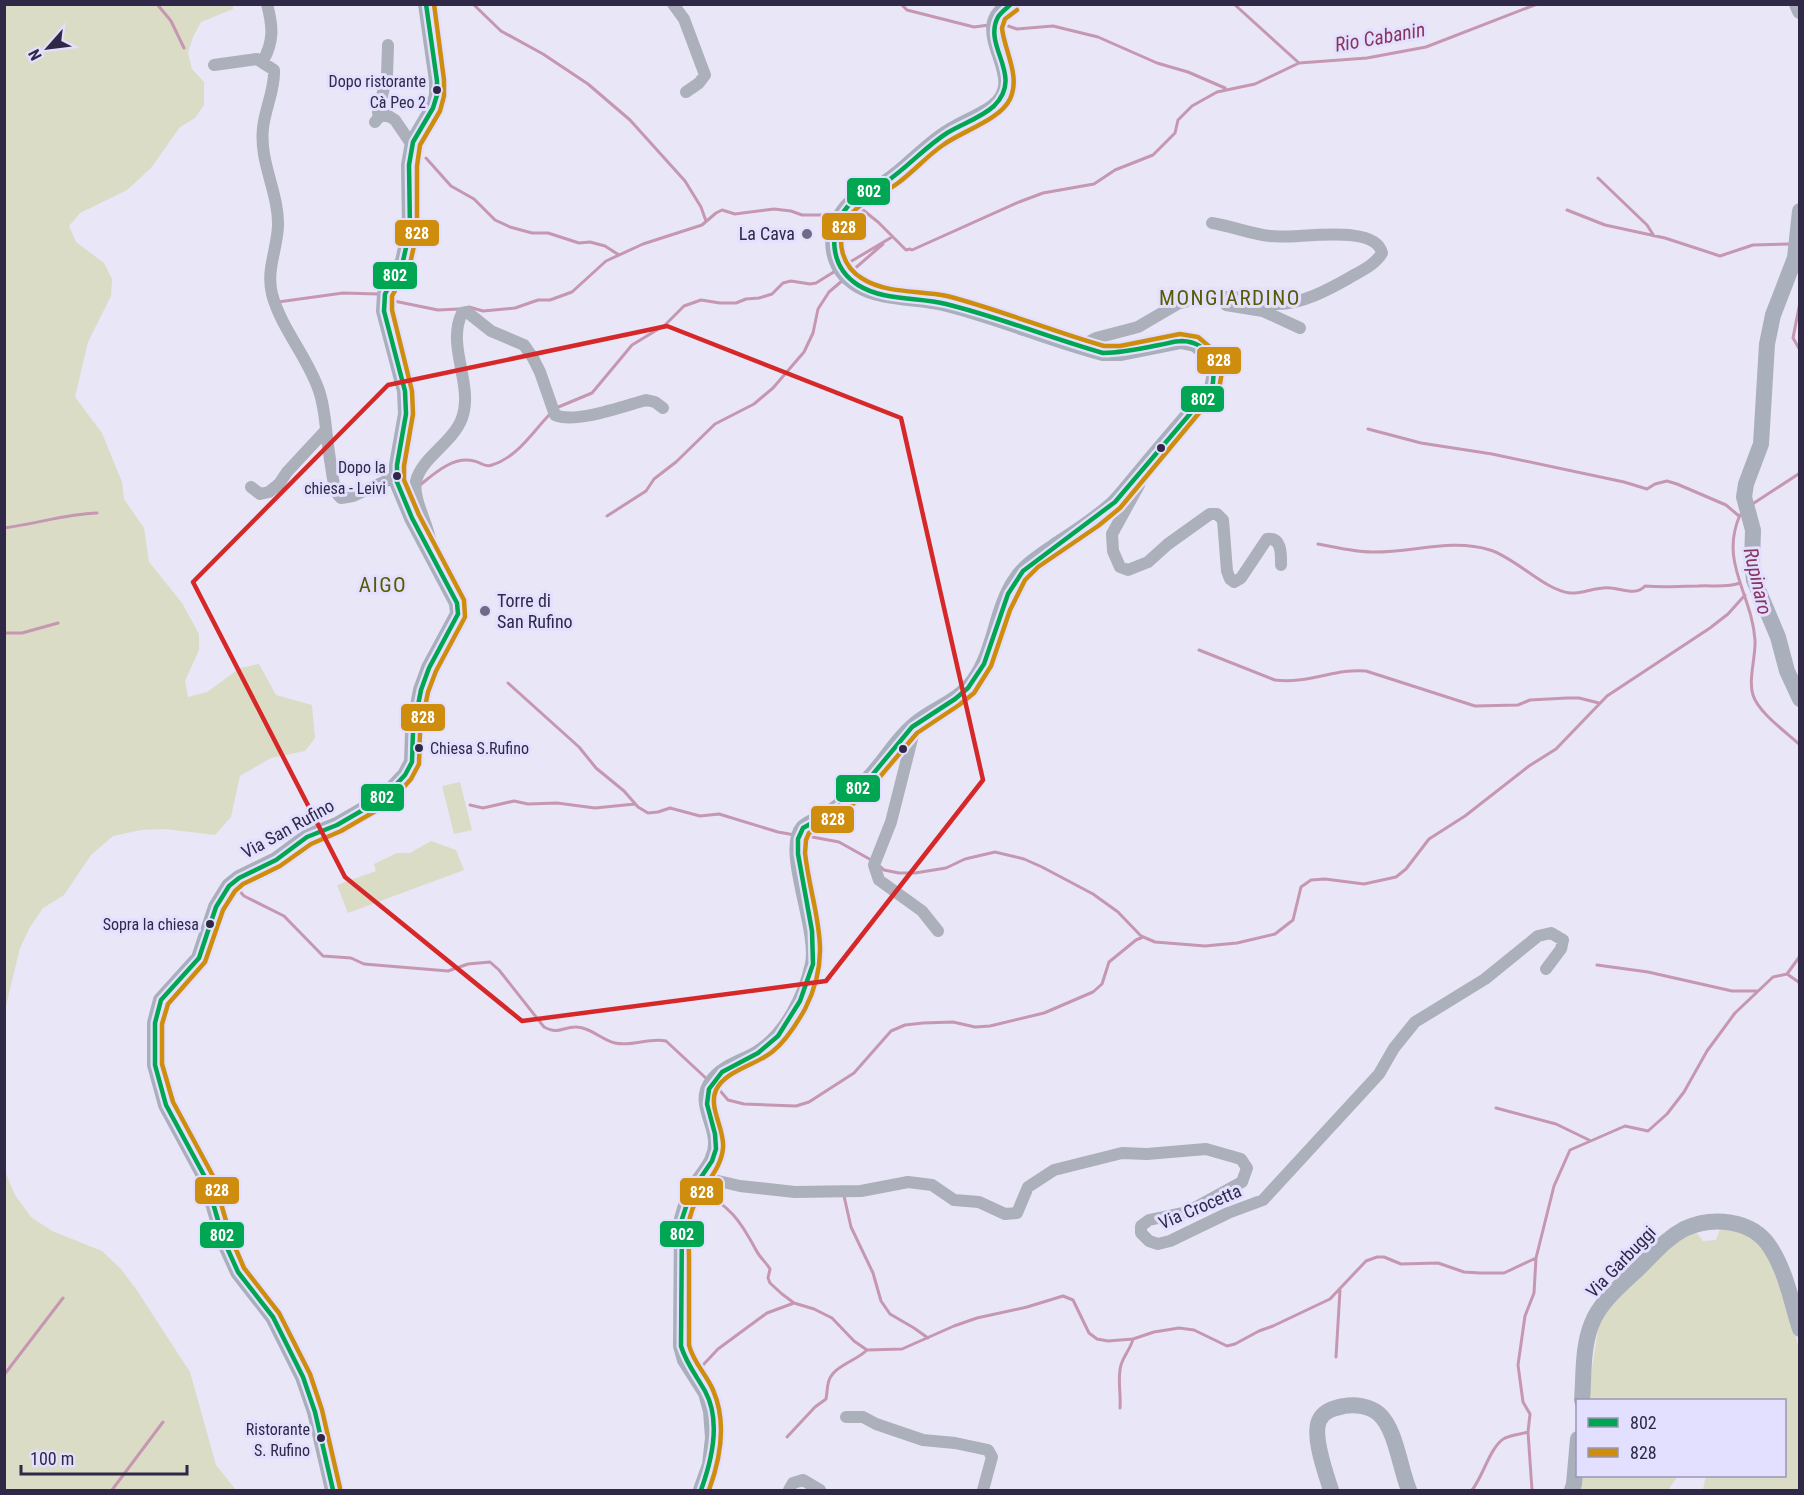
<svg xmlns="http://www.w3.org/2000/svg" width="1804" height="1495" font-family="'Roboto Condensed',sans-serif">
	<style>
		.green { fill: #dadcc6 }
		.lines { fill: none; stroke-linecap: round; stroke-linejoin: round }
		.stream { stroke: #c697b1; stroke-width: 3 }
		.street { stroke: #abb0ba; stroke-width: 12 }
		.secondary { stroke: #aaafbc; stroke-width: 16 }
		.bus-1-casing { stroke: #e3dfff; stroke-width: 9 }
		.bus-2-casing { stroke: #e3dfff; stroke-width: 9 }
		.bus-1 { stroke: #00a651; stroke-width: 4.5 }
		.bus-2 { stroke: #cf8d0e; stroke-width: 4.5 }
		.marked { fill: none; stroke: #d62828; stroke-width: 4.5; stroke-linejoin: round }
		.bus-dot { fill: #2f2947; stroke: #e3dfff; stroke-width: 2 }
		.poi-dot { fill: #706b85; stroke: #e3dfff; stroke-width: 2 }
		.labels { text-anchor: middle; stroke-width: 6; stroke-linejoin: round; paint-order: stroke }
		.bus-label { font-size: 16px; fill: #2f2947; stroke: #e3dfff; text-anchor: end }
		.poi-label { font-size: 18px; fill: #2f2947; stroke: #e3dfff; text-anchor: end }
		.street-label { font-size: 18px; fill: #2f2947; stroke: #e3dfff }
		.water-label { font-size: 20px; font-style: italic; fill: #87355e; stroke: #e3dfff }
		.quarter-label { font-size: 21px; letter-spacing: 1.5px; fill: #585b00; stroke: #e3dfff }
		.line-badge { stroke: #e3dfff; stroke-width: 2 }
		.badge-label { font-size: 16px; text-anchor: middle; font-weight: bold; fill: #fff }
	</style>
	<rect width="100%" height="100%" fill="#e9e6f8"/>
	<path class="green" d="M 5,4 L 233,5 L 233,9 L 201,22 L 193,37 L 188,53 L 192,69 L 204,82 L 204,105 L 195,118 L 180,127 L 151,168 L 127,190 L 80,213 L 69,226 L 76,242 L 104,263 L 112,279 L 111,296 L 88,342 L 75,397 L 102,433 L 122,482 L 124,499 L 144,528 L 149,562 L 182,603 L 199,634 L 199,650 L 185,681 L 188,697 L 207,692 L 240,668 L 259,664 L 276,695 L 312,705 L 315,738 L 305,751 L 271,758 L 240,776 L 231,817 L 215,835 L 165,829 L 141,830 L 113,836 L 91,855 L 64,895 L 43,908 L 30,927 L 20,948 L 5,1010 Z
		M 460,782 L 472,830 L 454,834 L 442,786 Z
		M 431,841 L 456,850 L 464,870 L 348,913 L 337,885 L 376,871 L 374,864 L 397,853 L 410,853 Z
		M 4,1169 L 15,1195 L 31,1217 L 52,1231 L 102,1251 L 121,1269 L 136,1289 L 190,1372 L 216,1465 L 236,1490 L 5,1490 Z
		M 1721,1226 L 1750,1233 L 1775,1266 L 1794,1326 L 1799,1351 L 1799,1490 L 1715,1490 L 1703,1489 L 1706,1476 L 1784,1476 L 1784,1400 L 1587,1400 L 1599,1323 L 1611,1303 L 1678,1239 L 1696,1232 L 1703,1241 L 1716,1240 Z
		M 1580,1476 L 1678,1476 L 1668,1490 L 1577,1490 Z"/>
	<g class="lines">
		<path class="stream" d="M 157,4 L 171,21 L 184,48
			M 473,4 L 501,31 L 543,54 L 588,84 L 630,120 L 685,181 L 701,207 L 706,221
			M 901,4 L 907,10 L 974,27 L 989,25
			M 1234,4 L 1299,63
			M 1002,24 L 1017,29 L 1053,26 L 1098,37 L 1157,63 L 1188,72 L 1225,88
			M 426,158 L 451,186 L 474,199 L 495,220 L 510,227 L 532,233 L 548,233 L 579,243 L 590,242 L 605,246 L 619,255
			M 1598,178 L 1647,225 L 1654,236
			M 858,206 L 878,222 L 906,250 L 910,249 L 912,250 L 1019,202 L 1043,193 L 1094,184 L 1115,170 L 1153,155 L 1175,133 L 1178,120 L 1192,106 L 1217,92 L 1255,84 L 1299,63 L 1367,58 L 1426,47 L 1537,4
			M 1567,210 L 1605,225 L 1665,238 L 1720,256 L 1753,245 L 1791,244
			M 845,265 L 892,237
			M 852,271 L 883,244
			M 389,300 L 438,310 L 459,309
			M 278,302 L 343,293 L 378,294
			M 1800,302 L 1793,338 L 1800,350
			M 466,308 L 469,307 L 483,311 L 515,308 L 538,300 L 550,300 L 572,292 L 606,261 L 643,244 L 702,225 L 716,213 L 722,210 L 735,214 L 774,209 L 791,211 L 802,215 L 828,215 L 835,213
			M 556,408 L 592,393 L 632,345 L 665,325 L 684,306 L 701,300 L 720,303 L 736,303 L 746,299 L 759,298 L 772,294 L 783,283 L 791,281 L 810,284 L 816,283 L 837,270
			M 1368,429 L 1421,443 L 1492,454 L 1624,482 L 1647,489 L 1655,484 L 1667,481 L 1677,484 L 1726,505 L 1739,516
			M 420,485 C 435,473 453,456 474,461 C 481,462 484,468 492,465 C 518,457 533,431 551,413
			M 1751,505 L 1800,473
			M 1740,515 C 1719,562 1752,594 1755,640 C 1756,656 1748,680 1753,695 C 1758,712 1786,732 1800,745
			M 607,516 L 646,491 L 654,479 L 676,462 L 715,424 L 754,404 L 773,388 L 804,352 L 813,333 L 818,309 L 829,292 L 843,280
			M 4,528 C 36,524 65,514 97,513
			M 1318,544 C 1335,547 1354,552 1372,552 C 1411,553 1451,538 1490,550 C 1516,558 1544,590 1570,593 C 1583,594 1597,586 1611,588 C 1622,589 1636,596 1645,586 C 1665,588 1678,586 1698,586 C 1711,585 1727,588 1740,583
			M 4,633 L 22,633 L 58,623
			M 1199,650 L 1275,680 C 1309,684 1336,668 1366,671 L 1475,706 L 1518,705 L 1530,700 L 1567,698 L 1579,698 L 1599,703
			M 508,683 L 579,747 L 596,768 L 624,791 L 638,807 L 648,813 L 658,812 L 670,808 L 700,816 L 719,814 L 778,832 L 795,835
			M 470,805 L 483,808 L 514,801 L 528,804 L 557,803 L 595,808 L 635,804
			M 807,836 L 839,842 L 873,861
			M 878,865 L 884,870 L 899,873 L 915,873 L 946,868 L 965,859 L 995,852 L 1024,859 L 1042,867 L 1093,894 L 1118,912 L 1141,936 L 1155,942 L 1205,946 L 1237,943 L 1275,934 L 1293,920 L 1301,887 L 1311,880 L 1325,879 L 1364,884 L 1396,877 L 1406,869 L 1429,839 L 1465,816 L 1529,766 L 1556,749 L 1607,696 L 1710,628 L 1728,614 L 1745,595
			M 237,888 L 244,896 L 284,916 L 323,956 L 351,958 L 364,964 L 448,971 L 468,964 L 490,962 L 499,970 L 544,1027 C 559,1035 562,1027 576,1027 C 590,1027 602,1040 615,1043 C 632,1047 650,1037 666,1041 L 708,1080
			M 1800,956 L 1787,974 L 1800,983
			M 1597,965 L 1648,972 L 1732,991 L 1758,991
			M 716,1086 L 728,1100 L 744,1104 L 796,1106 L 809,1102 L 854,1073 L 891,1031 L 905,1025 L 923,1023 L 953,1022 L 975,1027 L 990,1026 L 1044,1013 L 1093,992 L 1102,984 L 1109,962 L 1136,940 L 1143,937
			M 1496,1108 L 1556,1124 L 1589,1140
			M 699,1190 C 730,1206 740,1220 756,1250 C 760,1258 766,1262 770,1269 L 768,1278 L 770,1283 L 782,1294 L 794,1303 L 814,1309 L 832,1318 L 854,1341 L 867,1350 L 902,1349 L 954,1326 L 977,1318 L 1027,1307 L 1063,1296 L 1073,1300 L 1089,1333 L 1097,1339 L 1108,1341 L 1133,1339 L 1154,1332 L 1179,1328 L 1194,1330 L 1227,1346 L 1235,1344 L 1259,1331 L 1273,1326 L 1330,1299 L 1366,1261 L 1377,1257 L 1384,1257 L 1401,1264 L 1438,1263 L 1464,1272 L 1480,1273 L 1504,1273 L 1536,1258
			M 844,1196 L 851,1227 L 873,1273 L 881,1301 L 890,1314 L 914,1328 L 928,1338
			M 1336,1357 L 1340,1290
			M 703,1365 L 718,1349 L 767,1313 L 794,1303
			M 4,1375 L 63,1298
			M 1120,1408 C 1121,1395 1118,1382 1120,1370 C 1121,1358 1130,1351 1133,1339
			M 787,1437 L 815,1407 L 826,1399 C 827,1394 827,1389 828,1384 C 831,1366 855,1362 867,1350
			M 112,1490 L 163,1422
			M 1472,1490 C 1483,1477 1490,1446 1505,1438 C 1512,1435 1521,1434 1528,1432
			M 1532,1490 L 1528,1432 L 1530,1414 L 1523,1402 L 1518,1365 L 1525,1316 L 1534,1293 L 1536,1258 L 1554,1186 L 1570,1150 L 1625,1126 L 1648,1131 L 1667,1114 L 1684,1092 L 1707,1051 L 1735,1013 L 1773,977 L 1787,974"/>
		<path class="street" d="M 673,4 L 684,19 L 705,75 L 699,83 L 686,92
			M 263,61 C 274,41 273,27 267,4
			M 214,65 L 257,59 L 274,70 C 275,90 265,108 263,128 C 259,162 279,193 278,226 C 277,250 266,270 272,294 C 281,328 306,355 318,388 C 324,403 325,421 327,437 C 329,455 332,473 335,491 L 341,498 L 353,496 L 397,476
			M 379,117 L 378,112 L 387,76 L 388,45
			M 375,122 L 379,117 L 387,115 L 395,120 L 412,145
			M 1179,303 C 1192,293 1243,297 1261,300 C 1266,301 1270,303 1275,304 C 1300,305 1328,290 1349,278 C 1361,271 1375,265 1382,253 C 1375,222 1293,240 1270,236 C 1251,234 1231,226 1212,223
			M 1226,305 L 1263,311 L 1300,328
			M 1084,348 L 1090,341 L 1096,338 L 1138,327 L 1179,303 L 1185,302
			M 1139,478 L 1139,485 L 1112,534 L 1113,551 L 1120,567 L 1128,570 L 1148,562 L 1168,544 L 1210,514 L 1217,514 L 1223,520 L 1227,571 L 1230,579 L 1234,582 L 1241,578 L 1267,539 C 1282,537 1281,554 1281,565
			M 251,487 L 260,494 L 269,492 L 279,484 L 287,472 L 326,430
			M 429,546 L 431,544 C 429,526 412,498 416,481 C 422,457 453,443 462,418 C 474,385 446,346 462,313 L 467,312 L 491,331 L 524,345 L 533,358 L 540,372 L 555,415 C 575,424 624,406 646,400 L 655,402 L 663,408
			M 913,726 L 914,731 L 891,822 L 874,865 L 879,880 L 922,911 L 938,931
			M 701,1177 L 740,1186 L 795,1192 L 861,1191 L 908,1182 L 932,1185 L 954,1200 L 979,1202 L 1005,1214 L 1017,1213 L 1028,1187 L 1054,1170 L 1122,1153 L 1147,1154 L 1206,1149 L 1241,1159 L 1247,1168 L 1242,1182 L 1187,1212 L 1149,1220 L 1141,1226 L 1141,1233 L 1149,1241 L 1158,1244 L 1170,1241 L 1228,1213 L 1263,1200 L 1379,1074 L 1394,1048 L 1415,1022 L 1485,979 L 1538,936 L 1551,933 L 1563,940 L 1561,949 L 1546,969
			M 846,1417 L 863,1417 L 876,1424 L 923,1440 L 955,1443 L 988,1450 L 992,1457 L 983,1490
			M 789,1490 L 793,1483 L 803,1480 L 820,1490"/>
		<path class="secondary" d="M 1797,4 L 1800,11
			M 1800,211 L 1795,258 L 1773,315 L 1767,344 L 1761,444 L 1746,484 L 1744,497 L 1753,530 L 1752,562 L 1754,580 L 1778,637 L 1787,671 L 1800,699
			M 1582,1400 C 1584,1376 1582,1347 1592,1323 C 1601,1300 1625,1282 1642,1265 C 1655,1252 1667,1238 1684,1229 C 1712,1216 1752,1219 1770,1247 C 1786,1271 1791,1301 1800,1329
			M 333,1490 L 315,1412 L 303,1377 L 273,1317 L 238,1272 L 224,1241 L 206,1179 L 166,1105 L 155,1065 L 155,1023 L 161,1000 L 199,958 L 216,907 L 229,886 L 239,878 L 276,860 L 307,837 L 337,825 L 375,803 L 389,792 L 405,775 L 412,762 L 413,731 L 421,690 L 429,668 L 458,614 L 457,603 L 412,518 L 397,482 L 397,465 L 406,414 L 405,391 L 384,311 L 385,294 L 403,261 L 410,230 L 409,165 L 413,142 L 433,108 L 437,95 L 437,81 L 426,4
			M 701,1490 L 710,1465 L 713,1438 L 711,1411 L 706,1393 L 685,1360 L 681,1346 L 682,1219 C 685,1208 688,1198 693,1189 C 703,1173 717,1161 716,1142 C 716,1121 697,1101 713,1081 C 723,1067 743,1062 758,1053 C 787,1035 806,996 813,964 C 820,929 784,850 803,828 C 810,821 823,818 831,812 C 844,803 856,791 867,780 C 883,764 895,742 912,727 C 929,711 952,705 968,688 C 995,659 994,613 1015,581 C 1024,566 1041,556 1055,546 C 1076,532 1097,519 1115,502 C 1126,490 1136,477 1146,465 C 1168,439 1190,413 1212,388 L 1215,373 L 1210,356 L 1195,344 L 1181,341 L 1121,353 L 1103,353 C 1049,339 997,316 943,303 C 918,297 880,299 858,285 C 830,268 825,233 847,207 C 856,196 872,192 885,183 C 905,170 921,151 941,137 C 957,125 976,119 992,108 C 1035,78 963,29 1012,4
			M 1331,1490 C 1326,1474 1311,1434 1320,1419 C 1325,1410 1335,1408 1344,1406 C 1355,1404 1370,1406 1379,1414 C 1396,1429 1400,1469 1409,1490
			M 1572,1490 L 1574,1484 L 1578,1439"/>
		<g class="bus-1-casing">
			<path id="bus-1" d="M 333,1490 L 315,1412 L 303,1377 L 273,1317 L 238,1272 L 224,1241 L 206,1179 L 166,1105 L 155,1065 L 155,1023 L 161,1000 L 199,958 L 216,907 L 229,886 L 239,878 L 276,860 L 307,837 L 337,825 L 375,803 L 389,792 L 405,775 L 412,762 L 413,731 L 421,690 L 429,668 L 458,614 L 457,603 L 412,518 L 397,482 L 397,465 L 406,414 L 405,391 L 384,311 L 385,294 L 403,261 L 410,230 L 409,165 L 413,142 L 433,108 L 437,95 L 437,81 L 426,4
				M 701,1490 C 712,1460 721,1420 705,1391 C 696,1375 686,1363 681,1346 L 682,1219 L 691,1192 L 712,1161 L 716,1149 L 715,1134 L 707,1104 L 709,1089 L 722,1072 L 758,1053 L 778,1036 L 800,1001 L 813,964 L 812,931 L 798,854 L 798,839 L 803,828 L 828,814 L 845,801 L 873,774 L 912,727 L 955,699 L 968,688 L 984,664 L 1008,594 L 1023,571 L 1115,502 L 1212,388 C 1217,365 1209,342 1182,341 C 1174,341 1166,344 1159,345 C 1140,349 1122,353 1103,353 C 1050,338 999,317 946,304 C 918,297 883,301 858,285 C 830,267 827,231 848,206 C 858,195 874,190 886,182 C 908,167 925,147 947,133 C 961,124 981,118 994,106 C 1025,75 982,47 998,17 C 1001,12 1007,8 1011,4"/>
		</g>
		<g class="bus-2-casing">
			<path id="bus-2" d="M 340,1488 L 322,1410 L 310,1374 L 279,1313 L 244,1268 L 231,1238 L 213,1176 L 173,1102 L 162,1064 L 162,1024 L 168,1004 L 205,962 L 223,910 L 235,891 L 243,884 L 280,866 L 311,844 L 341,831 L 379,809 L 394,798 L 411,779 L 419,764 L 420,732 L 428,692 L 436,671 L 465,617 L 464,600 L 419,515 L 404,480 L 404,466 L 413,414 L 412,391 L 392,310 L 392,296 L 410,264 L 417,232 L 417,166 L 420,145 L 440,111 L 444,96 L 444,80 L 434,4
				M 709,1490 C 720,1460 727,1422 713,1390 C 706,1374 693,1362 689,1345 C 689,1316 689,1287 689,1258 C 689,1245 687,1230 690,1217 C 696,1191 721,1173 723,1148 C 725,1129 708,1108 716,1090 C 726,1070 756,1065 772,1052 C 786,1041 796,1025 805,1009 C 835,950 812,913 805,853 L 806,840 L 809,833 L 832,820 L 850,807 L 878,779 L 917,733 L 959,705 L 974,693 L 991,666 L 1010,610 L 1025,580 L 1038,567 L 1098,526 L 1120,508 L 1219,389 L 1222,372 L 1217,353 L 1198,337 L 1180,334 L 1120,346 L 1104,346 C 1051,331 1001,310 947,296 C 920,290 887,294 863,279 C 842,267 835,241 847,220 C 858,201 881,196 898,183 C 914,171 927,156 943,145 C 962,131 1000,120 1010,99 C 1021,76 1004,50 1002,28 L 1005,19 L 1017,10"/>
		</g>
		<use href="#bus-1" class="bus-1"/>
		<use href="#bus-2" class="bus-2"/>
	</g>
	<path class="marked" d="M 667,326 L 901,418 L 983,780 L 826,981 L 522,1021 L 345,877 L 193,582 L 388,385 Z"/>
	<g class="bus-dot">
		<circle cx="437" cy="90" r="5"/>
		<circle cx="1161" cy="448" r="5"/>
		<circle cx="397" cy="476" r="5"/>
		<circle cx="419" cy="748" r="5"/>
		<circle cx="903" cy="749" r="5"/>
		<circle cx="210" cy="924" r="5"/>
		<circle cx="321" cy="1438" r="5"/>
	</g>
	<g class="poi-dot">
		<circle cx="807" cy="234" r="6"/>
		<circle cx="485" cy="611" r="6"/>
	</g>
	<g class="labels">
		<g class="bus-label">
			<text x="426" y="87">Dopo ristorante<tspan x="426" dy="21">Cà Peo 2</tspan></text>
			<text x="386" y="473">Dopo la<tspan x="386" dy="21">chiesa - Leivi</tspan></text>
			<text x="430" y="754" text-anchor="start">Chiesa S.Rufino</text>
			<text x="199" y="930">Sopra la chiesa</text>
			<text x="310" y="1435">Ristorante<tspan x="310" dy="21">S. Rufino</tspan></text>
		</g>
		<g class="poi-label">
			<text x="795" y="240">La Cava</text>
			<text x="497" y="607" text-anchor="start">Torre di<tspan x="497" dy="21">San Rufino</tspan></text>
		</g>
		<g class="street-label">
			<text transform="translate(288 829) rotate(-29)" y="6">Via San Rufino</text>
			<text transform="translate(1200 1207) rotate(-23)" y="6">Via Crocetta</text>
			<text transform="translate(1621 1262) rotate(-46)" y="6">Via Garbuggi</text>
		</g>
		<g class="water-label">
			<text transform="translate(1380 37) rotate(-10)" y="7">Rio Cabanin</text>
			<text transform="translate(1758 581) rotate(77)" y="7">Rupinaro</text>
		</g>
		<g class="quarter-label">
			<text x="1230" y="305">MONGIARDINO</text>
			<text x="383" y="592">AIGO</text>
		</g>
	</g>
	<g class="line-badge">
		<rect x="846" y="177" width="45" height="29" rx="6" fill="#00a651"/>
		<rect x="821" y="212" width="46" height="29" rx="6" fill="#cf8d0e"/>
		<rect x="394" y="219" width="46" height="28" rx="6" fill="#cf8d0e"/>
		<rect x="372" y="261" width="46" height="29" rx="6" fill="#00a651"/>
		<rect x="1196" y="346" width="46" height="29" rx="6" fill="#cf8d0e"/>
		<rect x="1180" y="385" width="45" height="28" rx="6" fill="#00a651"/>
		<rect x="400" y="703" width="46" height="29" rx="6" fill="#cf8d0e"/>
		<rect x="835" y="774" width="46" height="29" rx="6" fill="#00a651"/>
		<rect x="360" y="783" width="45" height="29" rx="6" fill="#00a651"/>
		<rect x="810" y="805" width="45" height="29" rx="6" fill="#cf8d0e"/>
		<rect x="194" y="1176" width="46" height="29" rx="6" fill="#cf8d0e"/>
		<rect x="679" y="1177" width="45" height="29" rx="6" fill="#cf8d0e"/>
		<rect x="659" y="1220" width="46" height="28" rx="6" fill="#00a651"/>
		<rect x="199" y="1221" width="46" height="28" rx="6" fill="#00a651"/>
	</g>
	<g class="badge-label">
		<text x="869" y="197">802</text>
		<text x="844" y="233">828</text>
		<text x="417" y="239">828</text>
		<text x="395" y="281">802</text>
		<text x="1219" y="366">828</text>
		<text x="1203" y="405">802</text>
		<text x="423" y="723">828</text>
		<text x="858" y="794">802</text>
		<text x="382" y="803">802</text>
		<text x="833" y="825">828</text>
		<text x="217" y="1196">828</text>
		<text x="702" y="1198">828</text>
		<text x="682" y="1240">802</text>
		<text x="222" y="1241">802</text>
	</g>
	<rect width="1804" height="1495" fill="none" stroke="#2f2947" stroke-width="12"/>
	<rect x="1576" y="1399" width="210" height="78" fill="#e3dfff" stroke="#9b96b5" stroke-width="1.5"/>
	<rect x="1588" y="1418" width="30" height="9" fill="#00a651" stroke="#9b96b5" stroke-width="1.5"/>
	<text x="1630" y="1429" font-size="18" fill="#2f2947">802</text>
	<rect x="1588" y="1448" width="30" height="9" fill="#cf8d0e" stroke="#9b96b5" stroke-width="1.5"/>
	<text x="1630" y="1459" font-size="18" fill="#2f2947">828</text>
	<g transform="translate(48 48) rotate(242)" stroke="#e3dfff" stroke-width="4.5" paint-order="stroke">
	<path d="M0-4.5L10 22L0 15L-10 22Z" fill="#2f2947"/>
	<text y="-9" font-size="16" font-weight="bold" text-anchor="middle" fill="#2f2947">N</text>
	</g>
	<path d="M21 1465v9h166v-9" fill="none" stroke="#2f2947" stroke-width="3"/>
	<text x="30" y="1465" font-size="18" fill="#2f2947" stroke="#e3dfff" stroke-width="4.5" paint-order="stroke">100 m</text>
</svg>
